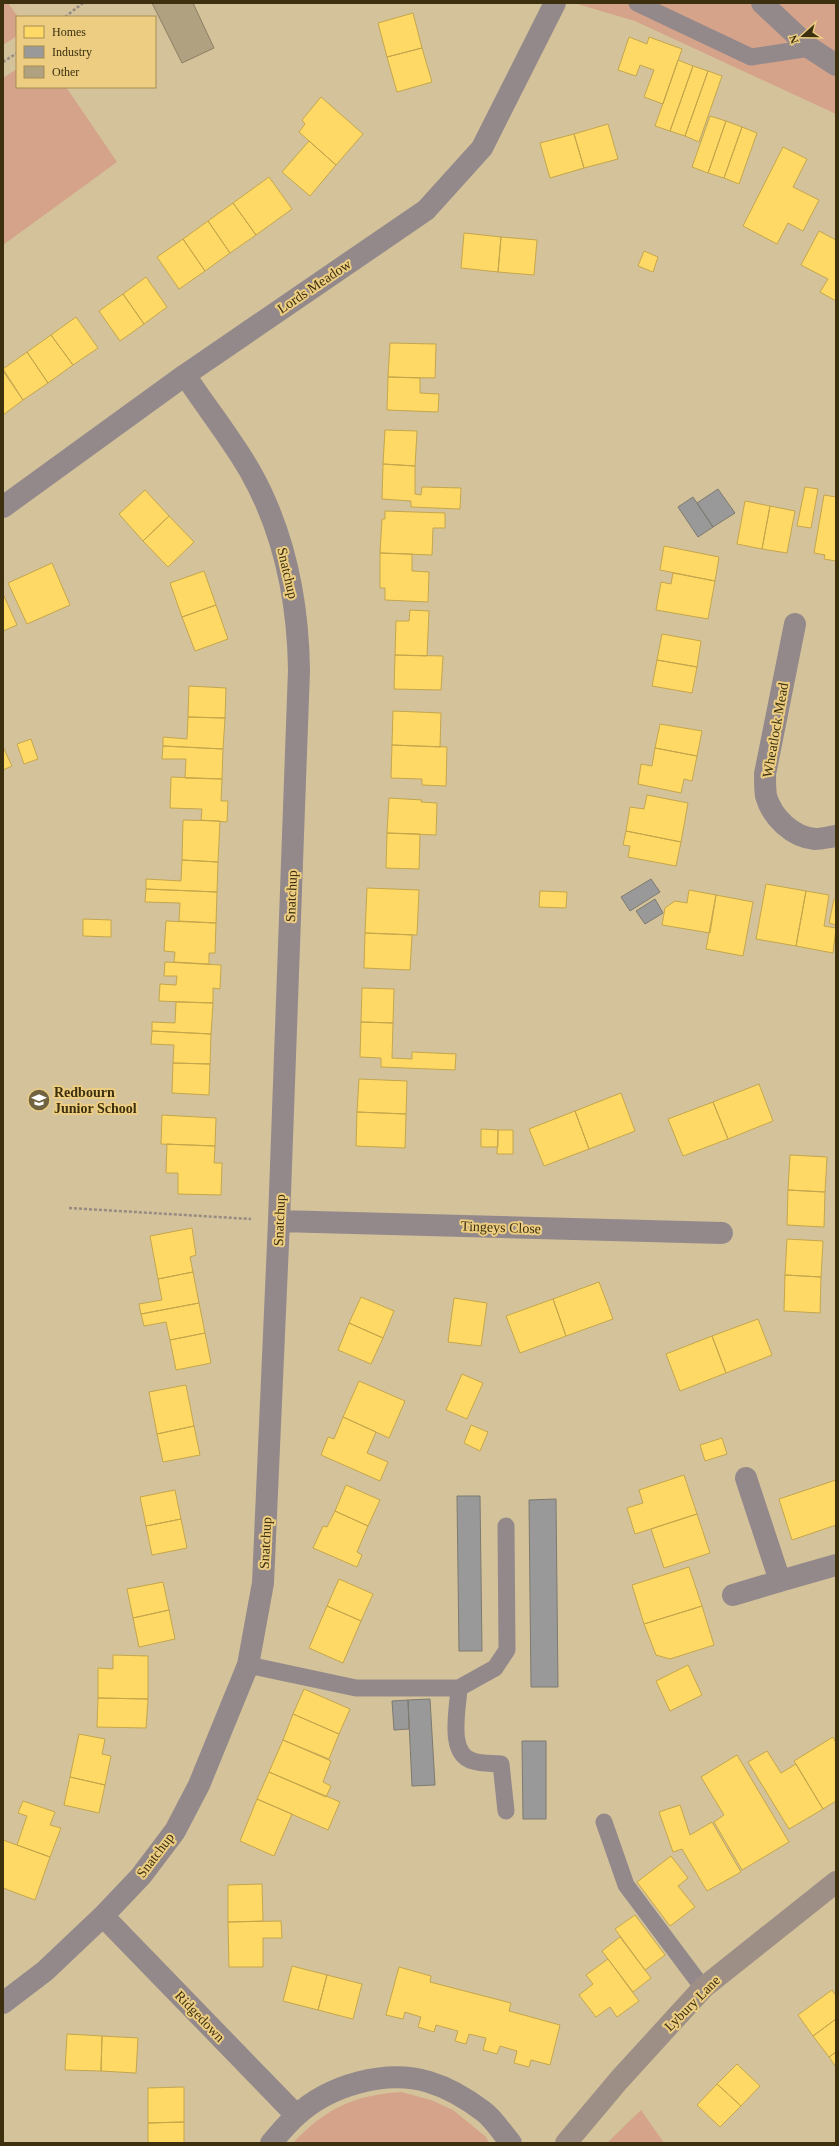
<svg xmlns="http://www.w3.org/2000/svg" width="839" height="2146" font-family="Georgia,serif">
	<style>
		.green { fill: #d5a28a }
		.homes { fill: #ffd966; stroke: #c4a64c }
		.industry { fill: #999; stroke: #7d7a70 }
		.building { fill: #b0a281; stroke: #8c7f62 }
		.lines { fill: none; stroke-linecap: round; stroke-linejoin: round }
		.path { stroke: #968c84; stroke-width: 2.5; stroke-dasharray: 3 2; stroke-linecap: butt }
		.lane { stroke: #93898b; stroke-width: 17 }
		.street { stroke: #93898b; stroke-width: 22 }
		.secondary { stroke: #9d8f86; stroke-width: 22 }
		.labels { text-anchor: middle; stroke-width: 4; stroke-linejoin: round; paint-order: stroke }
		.street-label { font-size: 14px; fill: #3c300f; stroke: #eccd81 }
		.poi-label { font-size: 14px; font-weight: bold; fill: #3c300f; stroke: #eccd81; text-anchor: start }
	</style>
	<rect width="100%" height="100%" fill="#d4c29a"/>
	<path class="green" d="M 3,3 L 8,3 L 18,17 L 17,36 L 3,45 Z
		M 574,3 L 836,3 L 836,114 L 635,21 Z
		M 17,69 L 17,87 L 66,87 L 117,162 L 3,245 L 3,78 Z
		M 401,2092 L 431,2100 L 453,2110 L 486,2137 L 489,2143 L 293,2143 C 325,2109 354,2095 401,2092 Z
		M 641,2110 L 664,2143 L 607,2143 Z"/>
	<path class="homes" d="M 413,13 L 422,48 L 387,57 L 378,23 Z
		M 629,37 L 647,44 L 649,37 L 682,49 L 663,104 L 644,97 L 654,70 L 640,65 L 636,76 L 618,70 Z
		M 422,48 L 432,82 L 397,92 L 387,57 Z
		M 678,60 L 693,66 L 670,131 L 655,126 Z
		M 693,66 L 708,71 L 685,136 L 670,131 Z
		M 708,71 L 722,76 L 699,142 L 685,136 Z
		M 321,97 L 363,134 L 336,165 L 299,132 L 305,124 L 302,120 Z
		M 710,116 L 726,121 L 708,173 L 692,167 Z
		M 726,121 L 742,127 L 724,178 L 708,173 Z
		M 608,124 L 618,159 L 584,168 L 574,134 Z
		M 742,127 L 757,133 L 739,184 L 724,178 Z
		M 574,134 L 584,168 L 550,178 L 540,143 Z
		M 309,141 L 336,165 L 310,196 L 282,172 Z
		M 783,147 L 807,159 L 793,187 L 819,200 L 803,231 L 788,223 L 777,244 L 743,226 Z
		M 269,177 L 292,209 L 256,235 L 233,203 Z
		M 233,203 L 256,235 L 230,253 L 208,221 Z
		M 208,221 L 230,253 L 205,271 L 183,239 Z
		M 819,231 L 836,240 L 836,301 L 820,292 L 828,279 L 801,265 Z
		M 464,233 L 501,237 L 498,272 L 461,268 Z
		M 501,237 L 537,240 L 534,275 L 498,272 Z
		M 183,239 L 205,271 L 179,289 L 157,257 Z
		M 644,251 L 658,257 L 653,272 L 638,266 Z
		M 146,277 L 167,307 L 144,324 L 123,294 Z
		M 123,294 L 144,324 L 120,341 L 99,311 Z
		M 76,317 L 98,348 L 73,365 L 51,335 Z
		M 51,335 L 73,365 L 48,383 L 27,352 Z
		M 390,343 L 436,344 L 435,378 L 388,377 Z
		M 27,352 L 48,383 L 23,400 L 3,369 Z
		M 3,371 L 23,400 L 3,415 Z
		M 388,377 L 420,378 L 420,393 L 439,394 L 438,412 L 387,410 Z
		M 385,430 L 417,431 L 415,466 L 383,464 Z
		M 383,464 L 415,466 L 415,494 L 421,495 L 422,487 L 461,488 L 460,509 L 411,507 L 411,501 L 382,499 Z
		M 805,487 L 818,489 L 811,528 L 797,526 Z
		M 145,490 L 169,516 L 143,541 L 119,514 Z
		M 824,495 L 836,497 L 836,561 L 824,559 L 825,555 L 814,553 Z
		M 745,501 L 770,506 L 762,549 L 737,544 Z
		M 770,506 L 795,511 L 787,553 L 762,549 Z
		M 385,511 L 445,513 L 445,528 L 433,528 L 432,555 L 380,553 L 382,519 L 385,519 Z
		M 169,516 L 194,542 L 168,567 L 143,541 Z
		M 664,546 L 719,557 L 715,581 L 660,570 Z
		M 380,553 L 412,554 L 412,571 L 429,572 L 428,602 L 385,600 L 385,588 L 380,588 Z
		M 52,563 L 70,605 L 27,624 L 8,583 Z
		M 204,571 L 216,605 L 182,617 L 170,583 Z
		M 673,573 L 715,581 L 708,619 L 656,610 L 661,582 L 671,584 Z
		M 3,594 L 17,625 L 3,631 Z
		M 216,605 L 228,639 L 195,651 L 182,617 Z
		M 410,610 L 429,611 L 427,656 L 395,655 L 396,621 L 409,621 Z
		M 662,634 L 701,641 L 697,667 L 657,660 Z
		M 395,655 L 443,656 L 441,690 L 394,689 Z
		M 657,660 L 697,667 L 692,693 L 652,686 Z
		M 189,686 L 226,688 L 225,718 L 188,717 Z
		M 393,711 L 441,713 L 440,747 L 392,745 Z
		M 188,717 L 225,718 L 223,749 L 163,746 L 163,737 L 187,739 Z
		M 660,724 L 702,731 L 697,756 L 655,748 Z
		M 31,739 L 38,759 L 24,764 L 17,744 Z
		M 392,745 L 447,747 L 446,786 L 422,785 L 422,779 L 391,778 Z
		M 163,746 L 223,749 L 222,779 L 185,778 L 186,759 L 162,759 Z
		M 3,747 L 12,766 L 3,770 Z
		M 655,748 L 697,756 L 692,781 L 684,779 L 681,793 L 638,784 L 641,764 L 652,766 Z
		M 171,777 L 222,779 L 221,801 L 228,801 L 227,822 L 201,820 L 202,809 L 170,808 Z
		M 647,795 L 688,803 L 681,842 L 626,831 L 630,807 L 644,809 Z
		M 389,798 L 422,800 L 421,802 L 437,803 L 436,835 L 387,833 Z
		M 183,820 L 220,821 L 218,862 L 182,860 Z
		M 626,831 L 681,842 L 676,866 L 628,857 L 630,846 L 623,845 Z
		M 387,833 L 420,834 L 419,869 L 386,868 Z
		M 182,860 L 218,862 L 217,892 L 146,889 L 146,879 L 181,881 Z
		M 766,884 L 806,891 L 796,946 L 756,939 Z
		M 367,888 L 419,890 L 417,935 L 365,933 Z
		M 146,889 L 217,892 L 216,923 L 179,921 L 180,903 L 145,902 Z
		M 689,890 L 716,895 L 710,933 L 662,925 L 665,908 L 675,901 L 687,903 Z
		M 540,891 L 567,892 L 566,908 L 539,907 Z
		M 806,891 L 829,895 L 824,926 L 836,928 L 833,953 L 796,946 Z
		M 716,895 L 753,902 L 743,956 L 706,949 Z
		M 834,899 L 836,899 L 836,925 L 829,923 Z
		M 83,919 L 111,920 L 111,937 L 83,936 Z
		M 166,921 L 216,923 L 215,953 L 209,953 L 209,964 L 174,962 L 175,952 L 164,951 Z
		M 365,933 L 412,935 L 410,970 L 364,968 Z
		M 165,962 L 221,965 L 220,989 L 213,988 L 213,1003 L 159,1001 L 160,984 L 176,985 L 177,976 L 164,976 Z
		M 362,988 L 394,989 L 393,1023 L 361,1022 Z
		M 176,1002 L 213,1003 L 211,1034 L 152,1031 L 152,1022 L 175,1023 Z
		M 361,1022 L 393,1023 L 392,1058 L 412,1059 L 412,1052 L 456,1054 L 455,1070 L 381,1067 L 381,1058 L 360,1057 Z
		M 152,1031 L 211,1034 L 210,1064 L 173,1063 L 174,1045 L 151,1044 Z
		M 173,1063 L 210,1064 L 209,1095 L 172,1093 Z
		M 359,1079 L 407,1081 L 406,1114 L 357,1112 Z
		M 759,1084 L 773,1121 L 728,1139 L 713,1102 Z
		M 621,1093 L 635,1131 L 589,1149 L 575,1111 Z
		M 713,1102 L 728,1139 L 683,1156 L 668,1119 Z
		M 575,1111 L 589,1149 L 544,1166 L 529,1129 Z
		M 357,1112 L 406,1114 L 405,1148 L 356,1146 Z
		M 162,1115 L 216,1118 L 215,1146 L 161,1144 Z
		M 481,1129 L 498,1130 L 498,1147 L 481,1147 Z
		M 498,1130 L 513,1130 L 513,1154 L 497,1154 Z
		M 167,1144 L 215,1146 L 214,1163 L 222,1163 L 221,1195 L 178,1194 L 178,1173 L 166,1173 Z
		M 790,1155 L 827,1157 L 825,1192 L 788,1190 Z
		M 788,1190 L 825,1192 L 824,1227 L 787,1225 Z
		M 192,1228 L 196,1255 L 190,1257 L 193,1272 L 158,1279 L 150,1236 Z
		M 787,1239 L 823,1241 L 821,1277 L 785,1275 Z
		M 193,1272 L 199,1303 L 141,1314 L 139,1304 L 162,1300 L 158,1279 Z
		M 785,1275 L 821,1277 L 820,1313 L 784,1311 Z
		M 599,1282 L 613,1319 L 566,1336 L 553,1299 Z
		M 361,1297 L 394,1311 L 383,1338 L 349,1323 Z
		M 454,1298 L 487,1303 L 481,1346 L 448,1342 Z
		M 553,1299 L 566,1336 L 520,1353 L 506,1316 Z
		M 199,1303 L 205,1333 L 170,1340 L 166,1322 L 144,1326 L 141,1314 Z
		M 758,1319 L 772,1355 L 726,1373 L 712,1336 Z
		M 349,1323 L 383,1338 L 371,1364 L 338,1350 Z
		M 205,1333 L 211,1363 L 176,1370 L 170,1340 Z
		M 712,1336 L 726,1373 L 680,1391 L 666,1354 Z
		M 462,1374 L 483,1383 L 467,1419 L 446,1410 Z
		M 359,1381 L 405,1401 L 389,1438 L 343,1417 Z
		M 186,1385 L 194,1426 L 157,1434 L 149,1392 Z
		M 343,1417 L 376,1432 L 367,1453 L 388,1462 L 380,1481 L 321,1455 L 328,1437 L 334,1439 Z
		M 471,1425 L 488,1432 L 480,1451 L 464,1443 Z
		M 194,1426 L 200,1455 L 163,1462 L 157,1434 Z
		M 722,1438 L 727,1454 L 705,1461 L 700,1445 Z
		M 684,1475 L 697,1514 L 635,1534 L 627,1508 L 643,1503 L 639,1490 Z
		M 836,1480 L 836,1525 L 792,1540 L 779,1499 Z
		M 346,1485 L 380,1500 L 368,1526 L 335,1511 Z
		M 175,1490 L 181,1519 L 146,1526 L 140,1497 Z
		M 335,1511 L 368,1526 L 357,1552 L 362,1555 L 357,1567 L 313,1548 L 323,1526 L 327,1527 Z
		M 697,1514 L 710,1553 L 664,1568 L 651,1529 Z
		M 181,1519 L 187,1548 L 152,1555 L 146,1526 Z
		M 689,1567 L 702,1606 L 644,1624 L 632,1585 Z
		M 339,1579 L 373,1594 L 361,1621 L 327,1606 Z
		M 163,1582 L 169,1610 L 133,1618 L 127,1589 Z
		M 327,1606 L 361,1621 L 343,1663 L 309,1648 Z
		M 702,1606 L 714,1645 L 670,1659 L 656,1655 L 644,1624 Z
		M 169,1610 L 175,1639 L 139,1647 L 133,1618 Z
		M 113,1655 L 148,1656 L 148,1699 L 98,1698 L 98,1668 L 113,1669 Z
		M 688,1665 L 702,1695 L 670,1711 L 656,1681 Z
		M 304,1689 L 350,1709 L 339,1734 L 293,1714 Z
		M 98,1698 L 148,1699 L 146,1728 L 97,1727 Z
		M 293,1714 L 339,1734 L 329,1759 L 283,1740 Z
		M 79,1734 L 105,1739 L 102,1754 L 111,1756 L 105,1785 L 70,1777 Z
		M 833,1737 L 836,1743 L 836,1801 L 823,1809 L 794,1761 Z
		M 283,1740 L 331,1761 L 323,1782 L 331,1786 L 326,1797 L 269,1772 Z
		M 767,1751 L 781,1773 L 796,1764 L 823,1809 L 789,1829 L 748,1762 Z
		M 737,1755 L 789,1842 L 742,1870 L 714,1822 L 724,1815 L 701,1777 Z
		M 269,1772 L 340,1802 L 328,1830 L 257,1799 Z
		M 70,1777 L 105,1785 L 99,1813 L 64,1805 Z
		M 257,1799 L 292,1814 L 274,1856 L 240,1841 Z
		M 23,1801 L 55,1812 L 50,1825 L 61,1828 L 50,1857 L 17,1845 L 27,1816 L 18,1813 Z
		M 680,1805 L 690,1835 L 712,1822 L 741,1872 L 707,1891 L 682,1849 L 673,1852 L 659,1812 Z
		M 3,1840 L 50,1857 L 35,1900 L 3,1888 Z
		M 671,1856 L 688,1878 L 678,1886 L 695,1907 L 670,1926 L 637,1882 Z
		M 262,1884 L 263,1921 L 228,1922 L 228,1885 Z
		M 635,1915 L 665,1955 L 645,1970 L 615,1929 Z
		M 281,1921 L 282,1938 L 263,1938 L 263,1967 L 229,1967 L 228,1922 Z
		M 620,1937 L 651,1978 L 633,1992 L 602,1951 Z
		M 608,1959 L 639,2001 L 617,2017 L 610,2007 L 596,2017 L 579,1995 L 593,1984 L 586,1975 Z
		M 292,1966 L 327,1975 L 318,2010 L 283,2001 Z
		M 399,1967 L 431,1976 L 430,1982 L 511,2003 L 509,2011 L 560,2025 L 550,2065 L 531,2060 L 529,2067 L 514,2063 L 517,2051 L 500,2046 L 497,2054 L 483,2050 L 486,2038 L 469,2034 L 466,2044 L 455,2041 L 458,2031 L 436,2025 L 434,2032 L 418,2027 L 421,2017 L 405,2012 L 403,2019 L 386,2015 Z
		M 327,1975 L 362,1984 L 353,2019 L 318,2010 Z
		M 832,1990 L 836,1996 L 836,2019 L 813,2036 L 798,2015 Z
		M 836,2019 L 836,2052 L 829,2057 L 813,2036 Z
		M 67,2034 L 102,2036 L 101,2071 L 65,2070 Z
		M 102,2036 L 138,2038 L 136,2073 L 101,2071 Z
		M 836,2052 L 836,2067 L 829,2057 Z
		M 737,2064 L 760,2086 L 741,2106 L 717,2084 Z
		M 717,2084 L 741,2106 L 720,2127 L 697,2105 Z
		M 184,2087 L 184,2122 L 148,2123 L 148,2088 Z
		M 184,2122 L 184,2143 L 148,2143 L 148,2123 Z"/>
	<path class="industry" d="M 718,489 L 735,513 L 713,527 L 697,503 Z
		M 693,497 L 713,527 L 698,537 L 678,507 Z
		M 651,879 L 660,892 L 630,911 L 621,897 Z
		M 655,899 L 663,913 L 645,924 L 636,911 Z
		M 457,1496 L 480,1496 L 482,1651 L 459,1651 Z
		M 556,1499 L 558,1687 L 531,1687 L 529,1500 Z
		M 430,1699 L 435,1785 L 412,1786 L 408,1700 Z
		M 408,1700 L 409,1729 L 394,1730 L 392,1701 Z
		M 522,1741 L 546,1741 L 546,1819 L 523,1819 Z"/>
	<path class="building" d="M 152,3 L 193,3 L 214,48 L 182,63 Z"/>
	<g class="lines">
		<path class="path" d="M 65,17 L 83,3
			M 3,62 L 17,53
			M 69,1208 L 251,1219"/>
		<path class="lane" d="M 637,3 L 751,57 L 810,48
			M 506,1526 L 507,1650 L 495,1668 L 459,1688 C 458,1709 447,1754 473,1761 C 482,1764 492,1763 501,1764 L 506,1811
			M 248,1665 L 356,1688 L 459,1688
			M 604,1822 L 626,1885 L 703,1988"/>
		<path class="street" d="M 762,3 L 810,48 L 836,65
			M 3,507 L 185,375 L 426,210 L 482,148 L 555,3
			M 795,624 L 765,774 C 765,781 765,789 766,796 C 772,817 792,837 815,839 C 821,839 829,837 836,836
			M 279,1221 L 722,1233
			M 746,1478 L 780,1581 L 836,1565
			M 733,1595 L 780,1581
			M 103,1916 L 296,2115
			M 3,2003 L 45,1971 L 103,1916 L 141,1876 L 175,1831 L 199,1785 L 248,1665 L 263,1583 L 279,1221 L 299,670 C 298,600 285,533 250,471 C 231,438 206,407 185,375
			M 271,2143 C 279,2134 287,2124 296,2116 C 329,2085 386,2069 429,2082 C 449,2088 467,2099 483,2111 C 494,2119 502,2133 511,2143"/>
		<path class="secondary" d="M 566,2143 L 619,2080 L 703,1988 L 836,1882"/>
	</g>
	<defs>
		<g id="school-disc" transform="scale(1.15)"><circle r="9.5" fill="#716340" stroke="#eccd81"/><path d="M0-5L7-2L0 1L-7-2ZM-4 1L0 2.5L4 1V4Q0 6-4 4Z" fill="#fff"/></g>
	</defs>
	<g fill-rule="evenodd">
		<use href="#school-disc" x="39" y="1100"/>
	</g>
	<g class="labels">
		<g class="street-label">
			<text transform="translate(314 286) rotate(-34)" y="5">Lords Meadow</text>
			<text transform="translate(288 573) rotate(77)" y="5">Snatchup</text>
			<text transform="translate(775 730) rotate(-80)" y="5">Wheatlock Mead</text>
			<text transform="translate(291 896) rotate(-88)" y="5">Snatchup</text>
			<text transform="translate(279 1220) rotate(-88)" y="5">Snatchup</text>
			<text transform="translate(501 1227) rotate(2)" y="5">Tingeys Close</text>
			<text transform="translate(265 1543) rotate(-87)" y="5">Snatchup</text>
			<text transform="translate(155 1855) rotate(-53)" y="5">Snatchup</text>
			<text transform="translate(692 2003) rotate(-45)" y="5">Lybury Lane</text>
			<text transform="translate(200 2016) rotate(46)" y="5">Ridgedown</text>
		</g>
		<g class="poi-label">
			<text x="54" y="1097">Redbourn<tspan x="54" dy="16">Junior School</tspan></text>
		</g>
	</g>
	<rect width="839" height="2146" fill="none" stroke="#3c300f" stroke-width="8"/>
	<rect x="16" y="16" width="140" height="72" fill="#eccd81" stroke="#a68e53"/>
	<rect x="24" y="26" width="20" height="12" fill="#ffd966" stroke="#a68e53"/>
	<text x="52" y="36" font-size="12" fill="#3c300f">Homes</text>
	<rect x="24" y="46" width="20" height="12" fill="#999999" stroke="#a68e53"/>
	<text x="52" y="56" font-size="12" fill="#3c300f">Industry</text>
	<rect x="24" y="66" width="20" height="12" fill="#b0a281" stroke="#a68e53"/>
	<text x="52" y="76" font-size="12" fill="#3c300f">Other</text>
	<g transform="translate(803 36) rotate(249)" stroke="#eccd81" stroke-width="3" paint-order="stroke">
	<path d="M0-3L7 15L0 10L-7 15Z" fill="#3c300f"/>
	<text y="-6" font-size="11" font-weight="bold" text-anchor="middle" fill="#3c300f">N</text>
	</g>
</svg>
